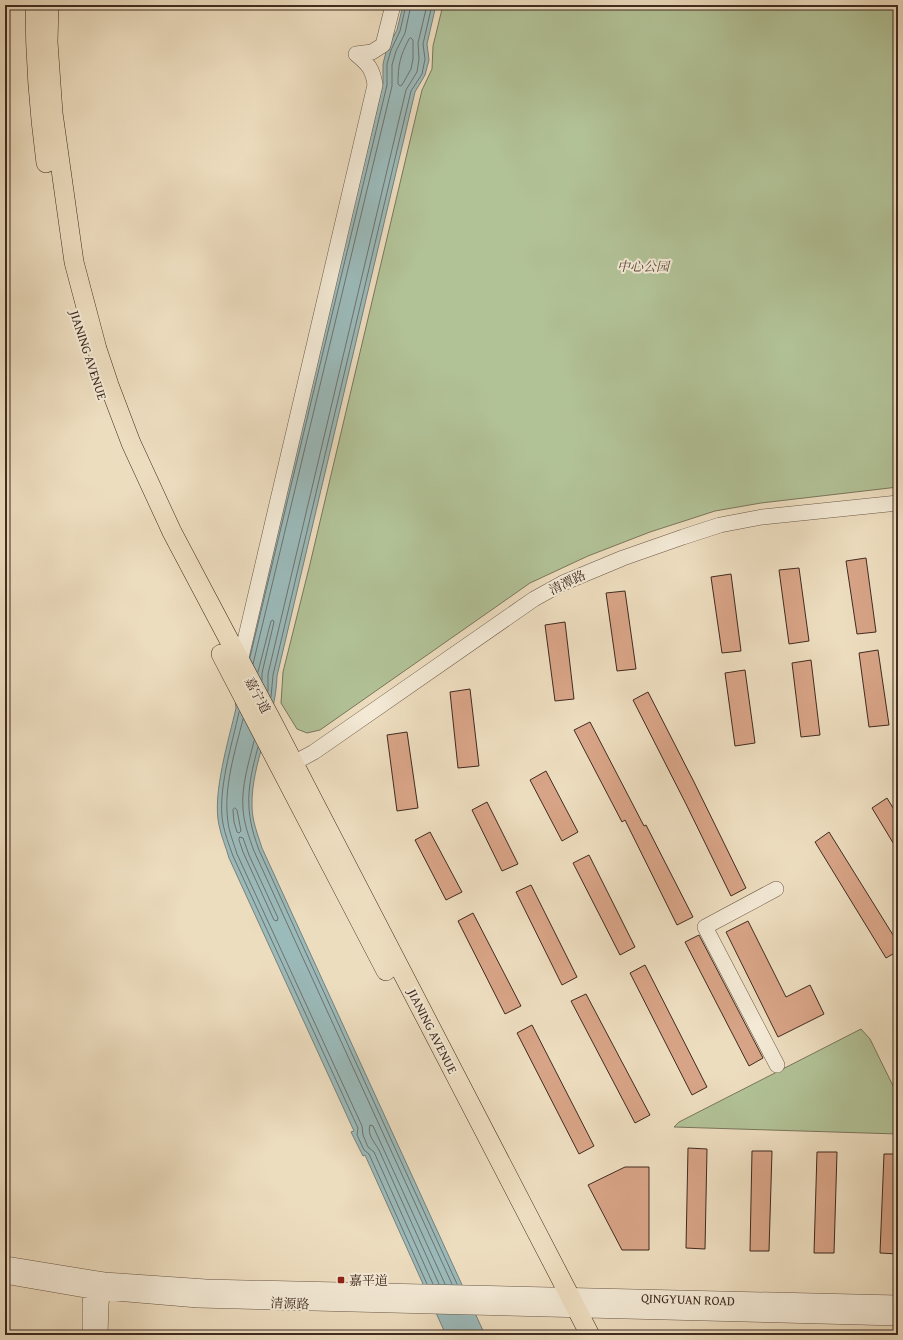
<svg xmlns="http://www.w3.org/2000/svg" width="903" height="1340" font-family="'Gentium Book Plus','Noto Serif SC',serif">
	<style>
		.green { fill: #b2c297; stroke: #7a765c }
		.water { fill: #9bbaba; stroke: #77817c }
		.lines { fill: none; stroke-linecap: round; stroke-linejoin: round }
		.shore { stroke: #6e726d; stroke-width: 1 }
		.building { fill: #d8a487; stroke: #412b20 }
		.minor-casing { stroke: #6c5848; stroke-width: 16 }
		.major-casing { stroke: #412b20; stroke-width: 20 }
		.minor { stroke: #f3e9d5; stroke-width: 15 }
		.major { stroke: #edddbf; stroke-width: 19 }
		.poi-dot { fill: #8f2418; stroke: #f3e9d5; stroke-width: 1.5 }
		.labels { text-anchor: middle; stroke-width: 4; stroke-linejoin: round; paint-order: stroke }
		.park-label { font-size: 13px; font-style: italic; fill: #584938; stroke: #f3e9d5 }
		.street-label { font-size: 13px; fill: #412b20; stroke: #f3e9d5 }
		.poi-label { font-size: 13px; fill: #412b20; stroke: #f3e9d5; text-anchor: start }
	</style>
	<rect width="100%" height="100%" fill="#edddbf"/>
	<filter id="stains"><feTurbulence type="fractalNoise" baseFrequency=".005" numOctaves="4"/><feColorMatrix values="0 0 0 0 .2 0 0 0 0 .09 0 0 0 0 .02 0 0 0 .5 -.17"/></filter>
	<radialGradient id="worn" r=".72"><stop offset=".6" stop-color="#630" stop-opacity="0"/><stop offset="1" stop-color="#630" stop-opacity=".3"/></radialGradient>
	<path class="green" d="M 443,5 L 898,5 L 898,487 L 761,503 L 715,511 L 650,532 L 588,556 L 530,583 L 320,730 L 307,733 L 297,729 L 281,703 L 283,672 L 310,564 L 422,90 L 432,69 L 433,46 Z
		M 861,1029 L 870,1039 L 898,1096 L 898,1134 L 674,1127 L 679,1122 Z"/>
	<path class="water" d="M 403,5 L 436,5 L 427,44 L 429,60 L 425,75 L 415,92 L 277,676 C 276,720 251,762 252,806 C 252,821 258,835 262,848 L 485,1335 L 446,1335 L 365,1155 L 363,1156 L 351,1132 L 354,1131 L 229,858 C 226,847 221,836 219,825 C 212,794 229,739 236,708 L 235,698 L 252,635 L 383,84 L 383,64 L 387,48 L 397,30 Z"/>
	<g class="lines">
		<path class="shore" d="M 411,38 L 413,40 L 413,59 L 411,69 L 402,85 L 400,86 L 398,84 C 398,65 400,56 409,39 Z
			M 250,657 L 387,85 L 387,64 L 391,50 L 400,31 L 406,5
			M 253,664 L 392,86 L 392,65 L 396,51 L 405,33 L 411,5
			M 258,672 L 271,621 L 273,620 L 274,622 L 262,673 L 262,680
			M 268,691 L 268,674 L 406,90 L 417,72 L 419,59 L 418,43 L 427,5
			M 271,697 L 273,675 L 411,91 L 422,74 L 425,59 L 423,44 L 432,5
			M 239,712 C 232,745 217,791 223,824 C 225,834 229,845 233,856 L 358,1128 L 357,1135 L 364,1150 L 369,1154 L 427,1284
			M 243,719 C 235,752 223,788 228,822 C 229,832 234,844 237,854 L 362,1126 L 363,1135 L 368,1147 L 374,1152 L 433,1284
			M 254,741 C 249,762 241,787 243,809 C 244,824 249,837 254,851 L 452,1284
			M 258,747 C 247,788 244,810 259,850 L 457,1284
			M 235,808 L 237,810 L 241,831 L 239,833 L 237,832 L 234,822 L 233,810 Z
			M 240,837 L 243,838 L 249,855 L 278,918 L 277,921 L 274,920 L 243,852 L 239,840 Z
			M 439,1284 L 379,1150 C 374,1141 367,1135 370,1125 L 373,1126 L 445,1284"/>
	</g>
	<path class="building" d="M 866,558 L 876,632 L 857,634 L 846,561 Z
		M 799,568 L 809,641 L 789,644 L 779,570 Z
		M 731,574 L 741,651 L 722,653 L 711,577 Z
		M 625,591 L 636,669 L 617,671 L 606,593 Z
		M 565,622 L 574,699 L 555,701 L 545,625 Z
		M 878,650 L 889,725 L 869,727 L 859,653 Z
		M 811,660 L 820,735 L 801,737 L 792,663 Z
		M 745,670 L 755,743 L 735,746 L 725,673 Z
		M 470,689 L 479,766 L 458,768 L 450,692 Z
		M 648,692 L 694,782 L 746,888 L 731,896 L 686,804 L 633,700 Z
		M 590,722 L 644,826 L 646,825 L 693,917 L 677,925 L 625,820 L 622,822 L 574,730 Z
		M 407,732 L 418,808 L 397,811 L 387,735 Z
		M 546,771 L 578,832 L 562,841 L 530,780 Z
		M 887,798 L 898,816 L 898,851 L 872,808 Z
		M 487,802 L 518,864 L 502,871 L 472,810 Z
		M 430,832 L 462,892 L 446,900 L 415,840 Z
		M 829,832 L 898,943 L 898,951 L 886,958 L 815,842 Z
		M 589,855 L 635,947 L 620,955 L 573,863 Z
		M 531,885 L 577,977 L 562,985 L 516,892 Z
		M 473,913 L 521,1006 L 505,1014 L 458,921 Z
		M 748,921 L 786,997 L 810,985 L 824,1014 L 778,1037 L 726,932 Z
		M 699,935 L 763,1058 L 749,1066 L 685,942 Z
		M 645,965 L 707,1087 L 692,1095 L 630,973 Z
		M 586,994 L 650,1115 L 635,1123 L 571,1001 Z
		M 532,1025 L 594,1146 L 579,1154 L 517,1033 Z
		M 688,1148 L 707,1149 L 705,1249 L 686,1248 Z
		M 752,1151 L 772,1151 L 769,1251 L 750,1251 Z
		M 817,1152 L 837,1152 L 834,1253 L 814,1253 Z
		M 884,1154 L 898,1154 L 898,1254 L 880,1253 Z
		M 625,1167 L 649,1167 L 649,1250 L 622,1250 L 588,1185 Z"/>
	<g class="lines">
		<g class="minor-casing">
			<path id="minor" d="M 240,662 L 375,85 C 373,69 368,64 356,54 L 372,52 L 383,45 L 393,5
				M 284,768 L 314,752 L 534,599 L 563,583 L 623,558 L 683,537 L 720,525 L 762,517 L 898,503
				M 776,889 L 705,927 L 777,1065
				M 5,1264 L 104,1280 L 206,1287 L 898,1303
				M 5,1276 L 92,1291 L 198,1300 L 898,1318
				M 90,1335 L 90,1303 L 93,1281
				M 100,1335 L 101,1304 L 104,1282"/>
		</g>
		<g class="major-casing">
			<path id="major" d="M 35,5 C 35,58 39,110 46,163
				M 49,5 L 48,42 L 53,113 L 74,262 L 97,349 L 109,385 L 131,443 L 172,532 L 275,727 L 590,1335
				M 221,654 L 386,971"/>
		</g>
		<use href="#minor" class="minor"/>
		<use href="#major" class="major"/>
	</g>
	<rect class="poi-dot" x="337" y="1276" width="8" height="8" rx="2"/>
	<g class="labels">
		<g class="park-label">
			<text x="643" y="271">中心公园</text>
		</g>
		<g class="street-label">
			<text transform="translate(89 355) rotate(72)" y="5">JIANING AVENUE</text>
			<text transform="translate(567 582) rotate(-26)" y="5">清潭路</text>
			<text transform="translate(258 695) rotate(62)" y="5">嘉宁道</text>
			<text transform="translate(433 1031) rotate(63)" y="5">JIANING AVENUE</text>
			<text transform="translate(688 1299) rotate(2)" y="5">QINGYUAN ROAD</text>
			<text transform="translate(290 1303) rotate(2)" y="5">清源路</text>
		</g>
		<g class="poi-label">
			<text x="349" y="1285">嘉平道</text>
		</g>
	</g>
	<rect width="903" height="1340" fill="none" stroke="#edddbf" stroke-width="20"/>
	<rect x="6" y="6" width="891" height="1328" fill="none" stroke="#412b20" stroke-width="2"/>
	<rect x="10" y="10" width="883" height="1320" fill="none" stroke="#412b20"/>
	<rect width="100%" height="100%" filter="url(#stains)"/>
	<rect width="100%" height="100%" fill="url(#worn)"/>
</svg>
